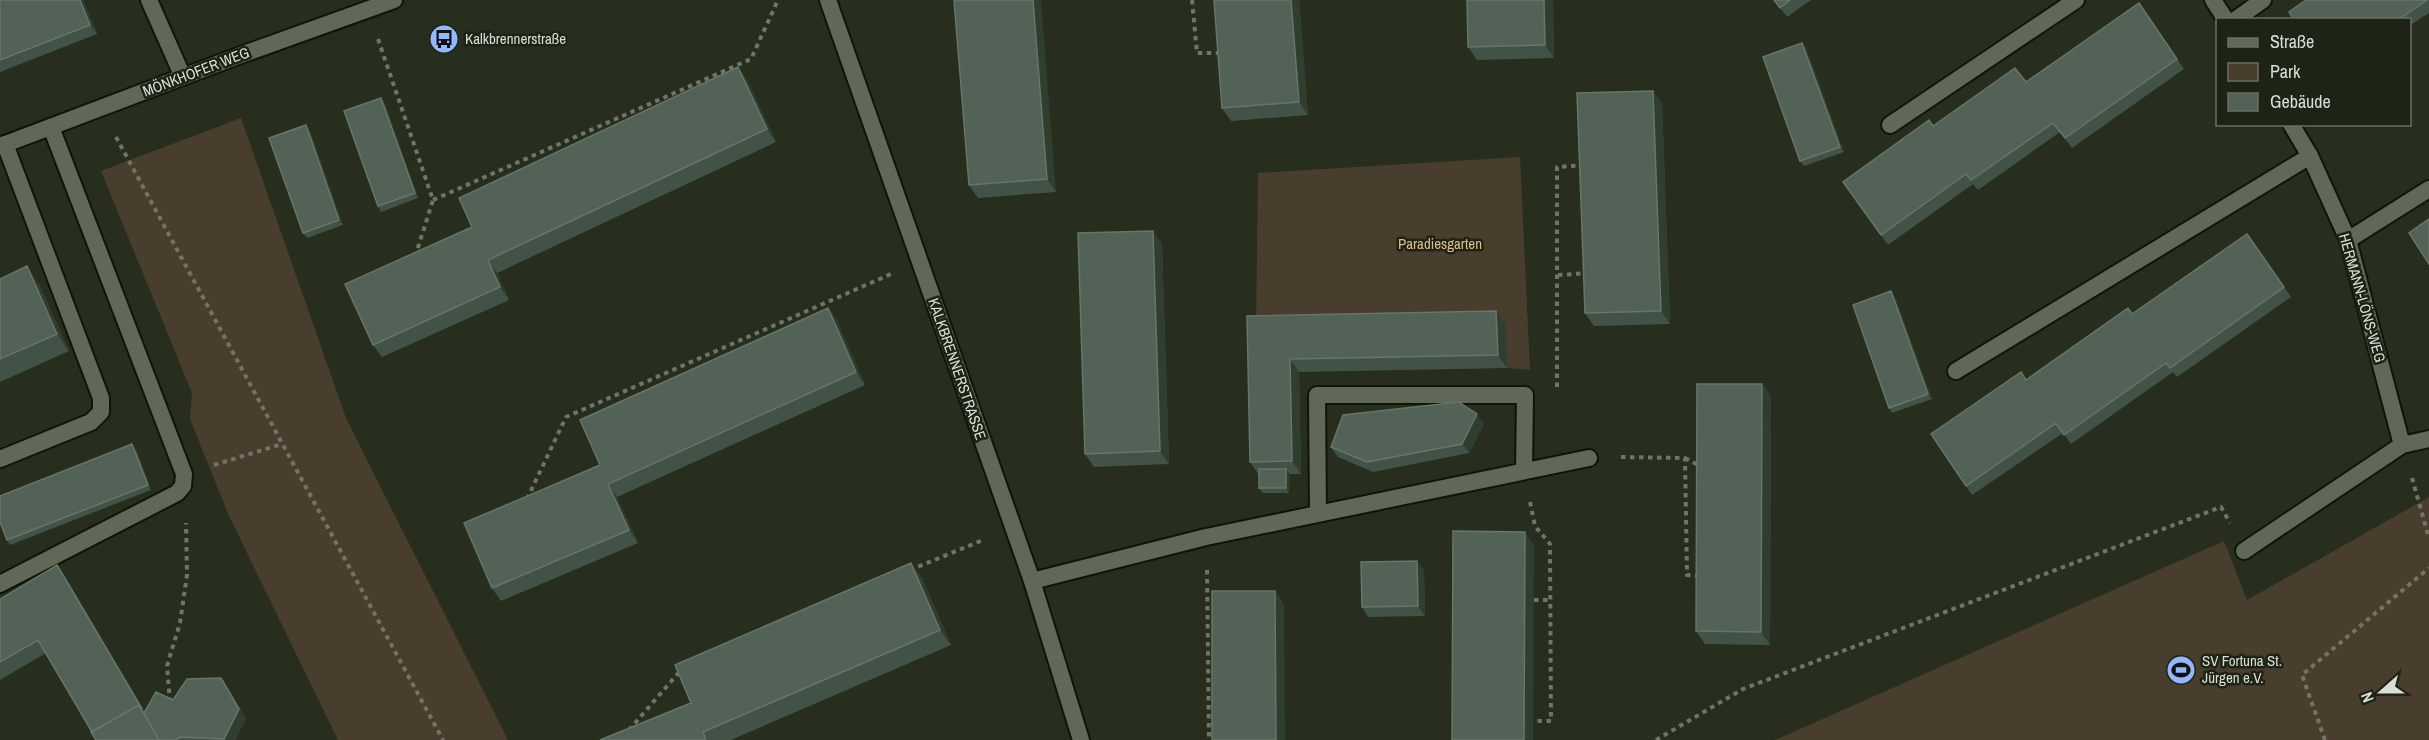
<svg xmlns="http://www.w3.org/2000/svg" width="2429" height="740" font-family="'Archivo Narrow',sans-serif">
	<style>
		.green { fill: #493d2d }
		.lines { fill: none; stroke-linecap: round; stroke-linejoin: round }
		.service-casing { stroke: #0f1608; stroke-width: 20 }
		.minor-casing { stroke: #0f1608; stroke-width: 20 }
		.path { stroke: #6f7567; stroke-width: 4; stroke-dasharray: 4.5 4.5; stroke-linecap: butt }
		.service { stroke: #606957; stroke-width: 16 }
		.minor { stroke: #606957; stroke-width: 16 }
		.wall { fill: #415347 }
		.shaded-wall { fill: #303e30 }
		.building { fill: #526256; stroke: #67756a; stroke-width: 1.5 }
		.labels { text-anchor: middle; stroke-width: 5; stroke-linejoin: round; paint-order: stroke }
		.poi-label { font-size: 15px; fill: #dadfd5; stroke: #1d2415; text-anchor: start }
		.street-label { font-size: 15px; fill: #dadfd5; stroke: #1d2415 }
		.park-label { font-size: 15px; fill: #debc8c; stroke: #1d2415 }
	</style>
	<rect width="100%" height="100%" fill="#272e1e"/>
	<path class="green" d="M 241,118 L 346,418 L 508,740 L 338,740 L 229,516 L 190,419 L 192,393 L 101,171 Z
		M 1520,157 L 1530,370 L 1507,368 L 1505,324 L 1256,329 L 1258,173 Z
		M 2429,497 L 2429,740 L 1775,740 L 2224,541 L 2247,600 Z"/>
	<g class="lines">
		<g class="service-casing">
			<path id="service" d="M 2235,20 L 2263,0
				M 1890,125 L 2076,0
				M 2348,240 L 2429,189
				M 1956,371 L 2310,156
				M 0,459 L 91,422 L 101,412 L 101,398 L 5,144
				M 1318,513 L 1317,395 L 1525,395 L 1524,471
				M 0,584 L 177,493 L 183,486 L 184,474 L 51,127"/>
		</g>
		<g class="minor-casing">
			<path id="minor" d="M 149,0 L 183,77
				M 828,0 L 1032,581 L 1081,740
				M 2213,0 L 2226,20
				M 2291,124 L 2310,156 L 2348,240 L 2402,445
				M 0,146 L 238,56 L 394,0
				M 2244,551 L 2402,445 L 2429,439
				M 1032,581 L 1206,537 L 1589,458"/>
		</g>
		<path class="path" d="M 1192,0 L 1197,53 L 1223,53
			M 378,39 L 433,200 L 415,257
			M 116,137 L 443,740
			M 433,200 L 751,59 L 778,0
			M 1558,275 L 1589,273
			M 1557,387 L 1557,167 L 1585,165
			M 1621,457 L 1685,458 L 1687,575 L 1701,576
			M 1685,458 L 1700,466
			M 214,465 L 282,444
			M 2412,478 L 2429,538
			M 527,499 L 566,417 L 891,274
			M 1530,502 L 1535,526 L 1550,544 L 1551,721 L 1534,721
			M 910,570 L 983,540
			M 1207,570 L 1209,740
			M 1534,600 L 1550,600
			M 170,702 L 167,666 L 180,623 L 187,575 L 186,523
			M 629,730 L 681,670
			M 1656,740 L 1743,689 L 2221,507 L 2230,523
			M 2325,740 L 2302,675 L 2429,568"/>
		<use href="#service" class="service"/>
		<use href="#minor" class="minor"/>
	</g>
	<path class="wall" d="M 0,0 L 83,0 L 97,34 L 0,72 Z
		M 954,0 L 1056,192 L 978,198 L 969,185 Z
		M 1214,0 L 1299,0 L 1308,115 L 1231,121 L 1222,108 Z
		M 1467,0 L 1553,0 L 1554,58 L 1477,60 L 1468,47 Z
		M 1774,0 L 1811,0 L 1787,17 Z
		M 2306,0 L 2429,0 L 2429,13 L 2409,26 L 2409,20 L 2294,20 Z
		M 2139,3 L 2184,69 L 2072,148 L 2060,132 L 1978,190 L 1973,184 L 1888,245 L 1843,182 L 1933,126 L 2026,82 Z
		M 1802,43 L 1806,48 L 1844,152 L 1804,166 L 1800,161 Z
		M 747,80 L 776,142 L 497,273 L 509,300 L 382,357 L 373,345 L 472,227 Z
		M 1653,91 L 1662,104 L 1670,324 L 1594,326 L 1585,313 Z
		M 381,98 L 385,104 L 418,198 L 381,212 L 378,206 Z
		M 306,125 L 310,131 L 343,225 L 307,238 L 303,233 Z
		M 1153,231 L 1162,244 L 1169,464 L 1094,467 L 1085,454 Z
		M 2247,234 L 2291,297 L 2177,377 L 2173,372 L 2071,444 L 2063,433 L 1972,495 L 1931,434 L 2026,380 L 2133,314 Z
		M 0,279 L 39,284 L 69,351 L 0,382 Z
		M 1895,297 L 1932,399 L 1892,413 L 1889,408 Z
		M 828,308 L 837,321 L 865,385 L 617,497 L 638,543 L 501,601 L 492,588 L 600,465 Z
		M 1496,311 L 1506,324 L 1507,368 L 1299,372 L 1301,474 L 1289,474 L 1289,493 L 1263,493 L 1259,488 L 1259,475 L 1250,462 L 1247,316 Z
		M 1762,384 L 1771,397 L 1770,645 L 1705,644 L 1696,631 Z
		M 1484,424 L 1469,453 L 1373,472 L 1338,457 L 1331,447 Z
		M 136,449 L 151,490 L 10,545 L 7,540 Z
		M 911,563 L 922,578 L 951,645 L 731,740 L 600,740 L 691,703 Z
		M 1424,570 L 1425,616 L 1368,617 L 1362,607 Z
		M 66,578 L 145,712 L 173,700 L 228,688 L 246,719 L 235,740 L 96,740 L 46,653 L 0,680 L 0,599 Z"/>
	<path class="shaded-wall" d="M 80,0 L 83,0 L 97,34 L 90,25 Z
		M 1033,0 L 1041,0 L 1056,192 L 1047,179 Z
		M 1291,0 L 1299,0 L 1308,115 L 1299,102 Z
		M 1544,0 L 1553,0 L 1554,58 L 1545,45 Z
		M 1802,43 L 1806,48 L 1844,152 L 1840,147 Z
		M 738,67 L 747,80 L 776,142 L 767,129 Z
		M 1653,91 L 1662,104 L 1670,324 L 1661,311 Z
		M 381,98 L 385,104 L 418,198 L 415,193 Z
		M 306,125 L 310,131 L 343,225 L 339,220 Z
		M 1153,231 L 1162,244 L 1169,464 L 1160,451 Z
		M 488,260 L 497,273 L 509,300 L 500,287 Z
		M 27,266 L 39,284 L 69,351 L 57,334 Z
		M 1891,291 L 1895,297 L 1932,399 L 1928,394 Z
		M 828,308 L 837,321 L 865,385 L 856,372 Z
		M 1496,311 L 1506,324 L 1507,368 L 1498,355 Z
		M 1290,359 L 1299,372 L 1301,474 L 1292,461 Z
		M 1762,384 L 1771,397 L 1770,645 L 1761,632 Z
		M 1477,414 L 1484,424 L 1469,453 L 1462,444 Z
		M 132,444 L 136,449 L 151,490 L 148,485 Z
		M 1286,469 L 1290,474 L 1289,493 L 1286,488 Z
		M 608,484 L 617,497 L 638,543 L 629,530 Z
		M 1525,532 L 1534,545 L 1533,740 L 1524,740 Z
		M 1417,561 L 1424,570 L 1425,616 L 1418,606 Z
		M 911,563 L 922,578 L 951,645 L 940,630 Z
		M 57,565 L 66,578 L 161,740 L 139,705 Z
		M 1275,591 L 1284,604 L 1285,740 L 1276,740 Z
		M 221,678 L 228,688 L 246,719 L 235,740 L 225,740 L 224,739 Z"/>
	<path class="building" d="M 0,0 L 80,0 L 90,25 L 0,60 Z
		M 954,0 L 1033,0 L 1047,179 L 969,185 Z
		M 1214,0 L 1291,0 L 1299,102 L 1222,108 Z
		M 1467,0 L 1544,0 L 1545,45 L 1468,47 Z
		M 1774,0 L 1790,0 L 1780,8 Z
		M 2306,0 L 2427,0 L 2398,20 L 2294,20 L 2289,12 Z
		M 2139,3 L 2177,59 L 2065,138 L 2053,123 L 1971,180 L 1966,174 L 1881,235 L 1843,182 L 1929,120 L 1933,126 L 2015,68 L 2026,82 Z
		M 1802,43 L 1840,147 L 1800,161 L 1763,57 Z
		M 738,67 L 767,129 L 488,260 L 500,287 L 373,345 L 345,284 L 472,227 L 459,198 Z
		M 1653,91 L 1661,311 L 1585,313 L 1577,93 Z
		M 381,98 L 415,193 L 378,206 L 344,111 Z
		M 306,125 L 339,220 L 303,233 L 269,138 Z
		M 2429,219 L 2429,264 L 2409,233 Z
		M 1153,231 L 1160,451 L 1085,454 L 1078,233 Z
		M 2247,234 L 2284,287 L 2170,368 L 2166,363 L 2064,435 L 2056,423 L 1966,486 L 1931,434 L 2021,372 L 2026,380 L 2128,308 L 2132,314 Z
		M 27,266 L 57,334 L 0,359 L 0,279 Z
		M 1891,291 L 1928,394 L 1889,408 L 1853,305 Z
		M 828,308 L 856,372 L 608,484 L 629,530 L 492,588 L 464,523 L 600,465 L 580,420 Z
		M 1496,311 L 1498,355 L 1290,359 L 1292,461 L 1250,462 L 1247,316 Z
		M 1697,384 L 1762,384 L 1761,632 L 1696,631 Z
		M 1459,402 L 1477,414 L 1462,444 L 1367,462 L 1331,447 L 1343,415 Z
		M 132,444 L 148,485 L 7,540 L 0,522 L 0,496 Z
		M 1259,469 L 1286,469 L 1286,488 L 1259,488 Z
		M 1453,531 L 1525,532 L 1524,740 L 1452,740 Z
		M 1417,561 L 1418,606 L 1362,607 L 1361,562 Z
		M 911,563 L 940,630 L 703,732 L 706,740 L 600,740 L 691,703 L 675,665 Z
		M 57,565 L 142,709 L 139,705 L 92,732 L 38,640 L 0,662 L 0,599 Z
		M 1212,591 L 1275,591 L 1276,740 L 1212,740 Z
		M 221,678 L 239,709 L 224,739 L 181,737 L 175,740 L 159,740 L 144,713 L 156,692 L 173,700 L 187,679 Z
		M 139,705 L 159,740 L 96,740 L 91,732 Z"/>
	<defs>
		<g id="bus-disc" transform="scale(1.5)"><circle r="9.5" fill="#93b7fd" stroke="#1d2415"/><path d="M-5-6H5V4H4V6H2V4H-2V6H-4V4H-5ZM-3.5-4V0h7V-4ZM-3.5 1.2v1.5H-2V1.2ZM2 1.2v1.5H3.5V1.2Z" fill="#111"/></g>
		<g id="stadium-disc" transform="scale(1.5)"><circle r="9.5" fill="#93b7fd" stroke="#1d2415"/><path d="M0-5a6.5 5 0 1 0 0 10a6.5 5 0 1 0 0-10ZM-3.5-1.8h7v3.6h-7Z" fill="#111"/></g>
	</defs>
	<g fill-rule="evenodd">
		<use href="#bus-disc" x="444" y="39"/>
		<use href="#stadium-disc" x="2181" y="670"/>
	</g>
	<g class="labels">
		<g class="poi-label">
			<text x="465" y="44">Kalkbrennerstraße</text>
			<text x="2202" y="666">SV Fortuna St.<tspan x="2202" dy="17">Jürgen e.V.</tspan></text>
		</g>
		<g class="street-label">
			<text transform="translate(196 72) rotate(-21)" y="5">MÖNKHOFER WEG</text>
			<text transform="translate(2362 298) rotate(74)" y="5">HERMANN-LÖNS-WEG</text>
			<text transform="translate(957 369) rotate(71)" y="5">KALKBRENNERSTRASSE</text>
		</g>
		<g class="park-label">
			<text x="1440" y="249">Paradiesgarten</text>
		</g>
	</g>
	<rect x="2216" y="18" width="195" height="108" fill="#1d2415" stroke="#696f62" stroke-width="1.5"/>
	<rect x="2228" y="38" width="30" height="9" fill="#606957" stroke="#696f62" stroke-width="1.5"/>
	<text x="2270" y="48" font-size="18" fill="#dadfd5">Straße</text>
	<rect x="2228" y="63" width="30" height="18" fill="#493d2d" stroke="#696f62" stroke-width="1.5"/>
	<text x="2270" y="78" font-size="18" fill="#dadfd5">Park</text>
	<rect x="2228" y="93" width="30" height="18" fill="#526256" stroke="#696f62" stroke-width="1.5"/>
	<text x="2270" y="108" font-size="18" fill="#dadfd5">Gebäude</text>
	<g transform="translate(2381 692) rotate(249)" stroke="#1d2415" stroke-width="4.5" paint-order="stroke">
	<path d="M0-4.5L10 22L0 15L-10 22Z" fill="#dadfd5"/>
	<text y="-9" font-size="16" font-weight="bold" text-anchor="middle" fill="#dadfd5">N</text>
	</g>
</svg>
